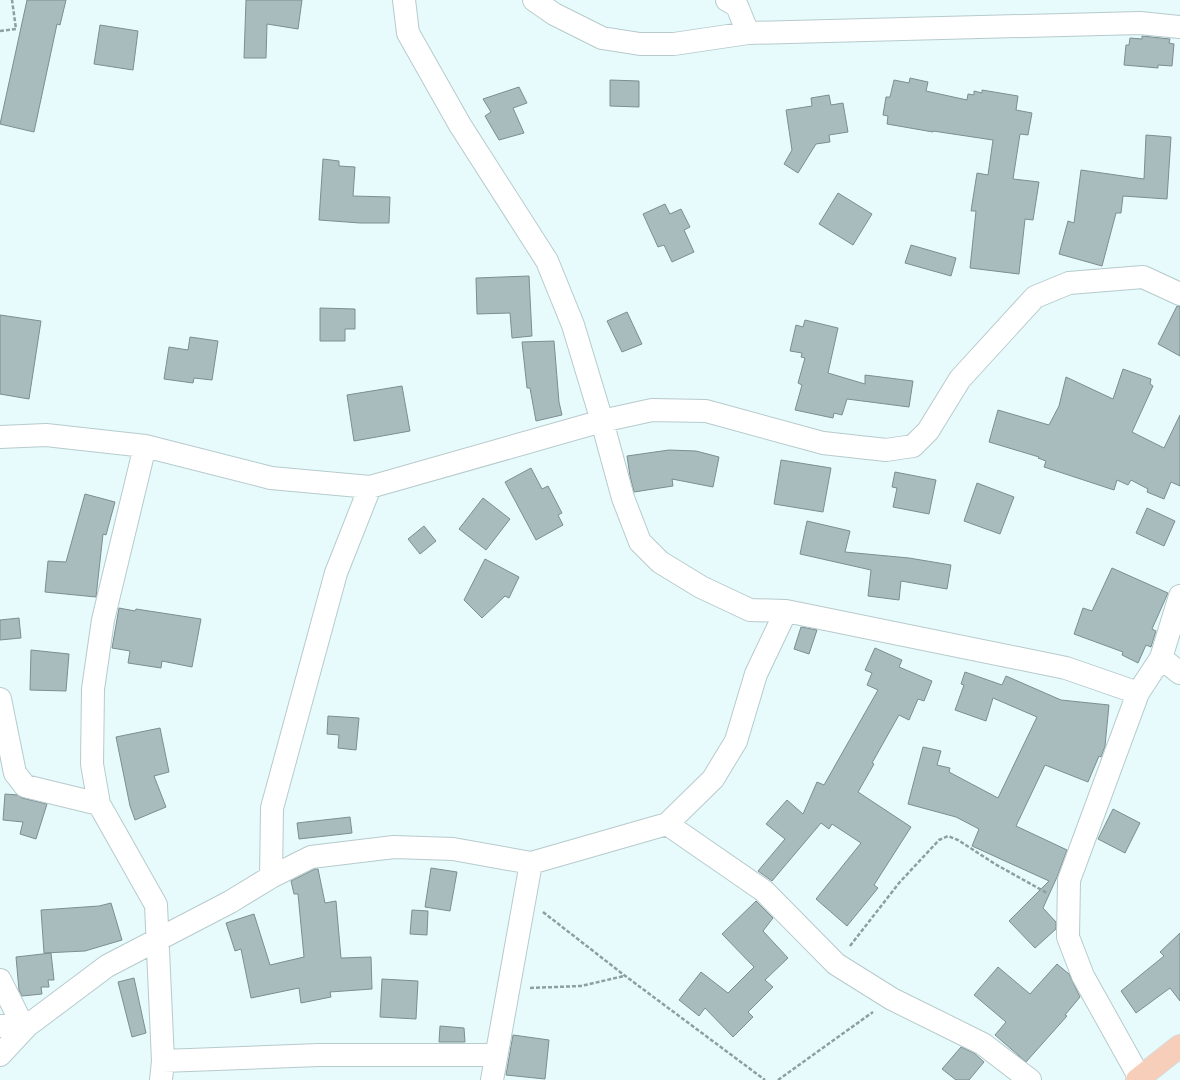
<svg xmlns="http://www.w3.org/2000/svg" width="1180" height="1080" font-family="'Space Grotesk',sans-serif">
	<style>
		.building { fill: #a8bbbd; stroke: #7c8e90 }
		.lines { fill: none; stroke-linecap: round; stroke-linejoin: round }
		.minor-casing { stroke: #b7cacc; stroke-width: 24 }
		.major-casing { stroke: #d8d9d9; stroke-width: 24 }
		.path { stroke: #8f9e9f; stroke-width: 2.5; stroke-dasharray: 4 2; stroke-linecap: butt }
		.minor { stroke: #fff; stroke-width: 22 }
		.major { stroke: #f7ceb9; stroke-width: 22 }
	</style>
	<rect width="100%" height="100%" fill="#e7fbfd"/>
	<path class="building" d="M 27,0 L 66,0 L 60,25 L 57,24 L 34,132 L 0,124 Z
		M 246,0 L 302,0 L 298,29 L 267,24 L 266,58 L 244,58 Z
		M 100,25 L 138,31 L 133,70 L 94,64 Z
		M 1142,36 L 1170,39 L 1169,43 L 1174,44 L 1172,66 L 1158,65 L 1158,68 L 1124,65 L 1126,45 L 1129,45 L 1130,38 L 1142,39 Z
		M 910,78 L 928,82 L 926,91 L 967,100 L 968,94 L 974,95 L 974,91 L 982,93 L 982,90 L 1018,96 L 1016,110 L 1032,113 L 1028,135 L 1020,134 L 1013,179 L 1039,182 L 1033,220 L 1025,219 L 1019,274 L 970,268 L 976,211 L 971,211 L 977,173 L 988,175 L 993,140 L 933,131 L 933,132 L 887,124 L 888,116 L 883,115 L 886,97 L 890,97 L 894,80 L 909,83 Z
		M 610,80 L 639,81 L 639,107 L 610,106 Z
		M 519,87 L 527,103 L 513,108 L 524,133 L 499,140 L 485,116 L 491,112 L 483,99 Z
		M 829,95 L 831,105 L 843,103 L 848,132 L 829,135 L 830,142 L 816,144 L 798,173 L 784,164 L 792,150 L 786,110 L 812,106 L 811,98 Z
		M 1146,135 L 1171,137 L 1167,199 L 1123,196 L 1121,213 L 1116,213 L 1102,266 L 1059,254 L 1068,221 L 1074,223 L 1081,170 L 1144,179 Z
		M 323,159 L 339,161 L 339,166 L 355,167 L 353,196 L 390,197 L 389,223 L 360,223 L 319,220 Z
		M 838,193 L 872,214 L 853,245 L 819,224 Z
		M 665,204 L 670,214 L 681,209 L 690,227 L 684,230 L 694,252 L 672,262 L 664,245 L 658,247 L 643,214 Z
		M 911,245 L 956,258 L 951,276 L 905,263 Z
		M 529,276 L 532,336 L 512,338 L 510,313 L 477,314 L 476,278 Z
		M 1177,306 L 1180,306 L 1180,356 L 1158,344 Z
		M 320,308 L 355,309 L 355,329 L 345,329 L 345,341 L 320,341 Z
		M 627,312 L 642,344 L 622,352 L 607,321 Z
		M 0,315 L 41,321 L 29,399 L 0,394 Z
		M 805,320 L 838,328 L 828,373 L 865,384 L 865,375 L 913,381 L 909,407 L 847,399 L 842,415 L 834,413 L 833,418 L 795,410 L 802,385 L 798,383 L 805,358 L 801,357 L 802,353 L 790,351 L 796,325 L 803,327 Z
		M 190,337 L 218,341 L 212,380 L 194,378 L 193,383 L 164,379 L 169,347 L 188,350 Z
		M 554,341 L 559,402 L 562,415 L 536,421 L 530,388 L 527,388 L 522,342 Z
		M 1123,369 L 1151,379 L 1150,384 L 1153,386 L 1132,432 L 1164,448 L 1180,415 L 1180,486 L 1171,482 L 1164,499 L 1147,492 L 1148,489 L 1131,480 L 1128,485 L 1117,480 L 1114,490 L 1044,467 L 1046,461 L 1038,458 L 1039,457 L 989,442 L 998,410 L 1049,425 L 1059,406 L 1066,377 L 1113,399 Z
		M 402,386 L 410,431 L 354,441 L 347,395 Z
		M 669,450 L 696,451 L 719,457 L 713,487 L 672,479 L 673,486 L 634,492 L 630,476 L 627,456 Z
		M 781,460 L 831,468 L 823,512 L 774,504 Z
		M 531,468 L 542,489 L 548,486 L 562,513 L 558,515 L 563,525 L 536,540 L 505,482 Z
		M 895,472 L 936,480 L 929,514 L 893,507 L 897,488 L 892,487 Z
		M 977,483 L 1014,497 L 1000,534 L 964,521 Z
		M 85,494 L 115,502 L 106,535 L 103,534 L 96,597 L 45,592 L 48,561 L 66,562 Z
		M 483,498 L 510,519 L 486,550 L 459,529 Z
		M 1147,508 L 1175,521 L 1164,546 L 1136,533 Z
		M 807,521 L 850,531 L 845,552 L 909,558 L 951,565 L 947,589 L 901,581 L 899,600 L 868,596 L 871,570 L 800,554 Z
		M 424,526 L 436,541 L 420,554 L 408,539 Z
		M 485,559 L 519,577 L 509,598 L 505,596 L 482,618 L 464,600 Z
		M 1112,568 L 1168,593 L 1152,629 L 1156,631 L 1151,647 L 1146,645 L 1138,663 L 1122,655 L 1123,652 L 1074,634 L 1083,608 L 1092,611 Z
		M 119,608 L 135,611 L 136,609 L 201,619 L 192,667 L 162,661 L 161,668 L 128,663 L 130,651 L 112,648 Z
		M 19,618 L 21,638 L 0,640 L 0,620 Z
		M 801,627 L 817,630 L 809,654 L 794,649 Z
		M 875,648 L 902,660 L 899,667 L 932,681 L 924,701 L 918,699 L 909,720 L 899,715 L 872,763 L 874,764 L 858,792 L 911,827 L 874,885 L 878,888 L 847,926 L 816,899 L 861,843 L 832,824 L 829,829 L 821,823 L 772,881 L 758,871 L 785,839 L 766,824 L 787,800 L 803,814 L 817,782 L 824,785 L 878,690 L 867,685 L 872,673 L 865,670 Z
		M 31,650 L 69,654 L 66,691 L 30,690 Z
		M 965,672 L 1002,685 L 1006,676 L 1061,700 L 1109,705 L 1105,746 L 1101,757 L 1099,756 L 1088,782 L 1045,765 L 1016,826 L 1067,850 L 1057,877 L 1043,908 L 1056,922 L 1056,929 L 1035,948 L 1009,921 L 1049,881 L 972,846 L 979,829 L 956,817 L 908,804 L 923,747 L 941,751 L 937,765 L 950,768 L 949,772 L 998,798 L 1037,717 L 993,698 L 986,721 L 955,710 L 964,685 L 961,684 Z
		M 328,716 L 359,718 L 356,750 L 338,748 L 339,735 L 327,734 Z
		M 160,728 L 169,772 L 154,776 L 166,807 L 135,820 L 130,806 L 116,737 Z
		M 5,794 L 18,795 L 22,798 L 47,804 L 36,839 L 20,834 L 23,822 L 3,820 Z
		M 1113,809 L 1140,823 L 1125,853 L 1098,839 Z
		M 350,817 L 352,833 L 299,839 L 297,823 Z
		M 431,868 L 457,872 L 450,911 L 425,907 Z
		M 315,869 L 318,869 L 325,903 L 336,901 L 341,958 L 371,957 L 372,989 L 330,992 L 331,997 L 301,1003 L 299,988 L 251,998 L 241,949 L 235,951 L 226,923 L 254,914 L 270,965 L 304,957 L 298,894 L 294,894 L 291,881 Z
		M 756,901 L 773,918 L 763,931 L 788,958 L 765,980 L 773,987 L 748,1012 L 753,1017 L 733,1037 L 705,1008 L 699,1016 L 679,1000 L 701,972 L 728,993 L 754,967 L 722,934 Z
		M 111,903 L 122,940 L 85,951 L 44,953 L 41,910 L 99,906 Z
		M 412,910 L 428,911 L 427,935 L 410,934 Z
		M 1180,933 L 1180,1001 L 1170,988 L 1136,1013 L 1121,991 L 1164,956 L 1160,952 Z
		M 51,953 L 54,980 L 48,980 L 49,987 L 41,987 L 42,994 L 22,996 L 19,990 L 16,957 Z
		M 1057,964 L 1069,974 L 1080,997 L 1065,1015 L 1067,1016 L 1026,1062 L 995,1035 L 1006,1022 L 974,995 L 998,967 L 1030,994 Z
		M 134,978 L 146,1033 L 132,1037 L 118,982 Z
		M 382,979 L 418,981 L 416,1019 L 380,1017 Z
		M 440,1026 L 464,1028 L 465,1042 L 439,1042 Z
		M 513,1035 L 549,1040 L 545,1079 L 506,1075 Z
		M 961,1047 L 974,1053 L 984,1062 L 969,1080 L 956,1080 L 942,1069 Z"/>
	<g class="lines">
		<g class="minor-casing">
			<path id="minor" d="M 404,0 L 408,33 L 460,125 L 547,261 L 573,325 L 602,421 L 623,498 L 640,542 L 660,562 L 701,587 L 750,610 L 786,611 L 1066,668 L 1138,693
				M 534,0 L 554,14 L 602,38 L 640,44 L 674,44 L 748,33 L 1140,23 L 1180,27
				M 727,0 L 737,6 L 748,33
				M 0,437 L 46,435 L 145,446 L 271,478 L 370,487 L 602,421 L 652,410 L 706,411 L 823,443 L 886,450 L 913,446 L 928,431 L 960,379 L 1035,297 L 1069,283 L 1143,277 L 1180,294
				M 145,446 L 103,620 L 93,689 L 92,764 L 99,804 L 156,905 L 163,1061 L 161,1080
				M 1161,658 L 1180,673
				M 0,699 L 15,773 L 25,786 L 99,804
				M 667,824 L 764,891 L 836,964 L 892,999 L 983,1044 L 1030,1080
				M 271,877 L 272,808 L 336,573 L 370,487
				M 0,980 L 23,1026
				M 0,1026 L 27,1026
				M 0,1055 L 27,1026 L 107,966 L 230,902 L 271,877 L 311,857 L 394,847 L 453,849 L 531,863 L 667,824 L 713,779 L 736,741 L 756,674 L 786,611
				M 163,1061 L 319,1055 L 496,1055
				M 492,1080 L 531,863
				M 1141,1080 L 1083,976 L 1068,937 L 1069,880 L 1138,693 L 1161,658 L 1180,596"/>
		</g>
		<g class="major-casing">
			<path id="major" d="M 1137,1080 L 1180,1046"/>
		</g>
		<path class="path" d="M 0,31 L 16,29 L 12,0
			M 543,912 L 624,975 L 765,1080
			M 850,946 L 899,883 L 939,840 L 948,836 L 958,840 L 995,864 L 1047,893
			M 530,988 L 581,986 L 624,976
			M 778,1080 L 873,1012"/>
		<use href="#minor" class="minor"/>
		<use href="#major" class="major"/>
	</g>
</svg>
